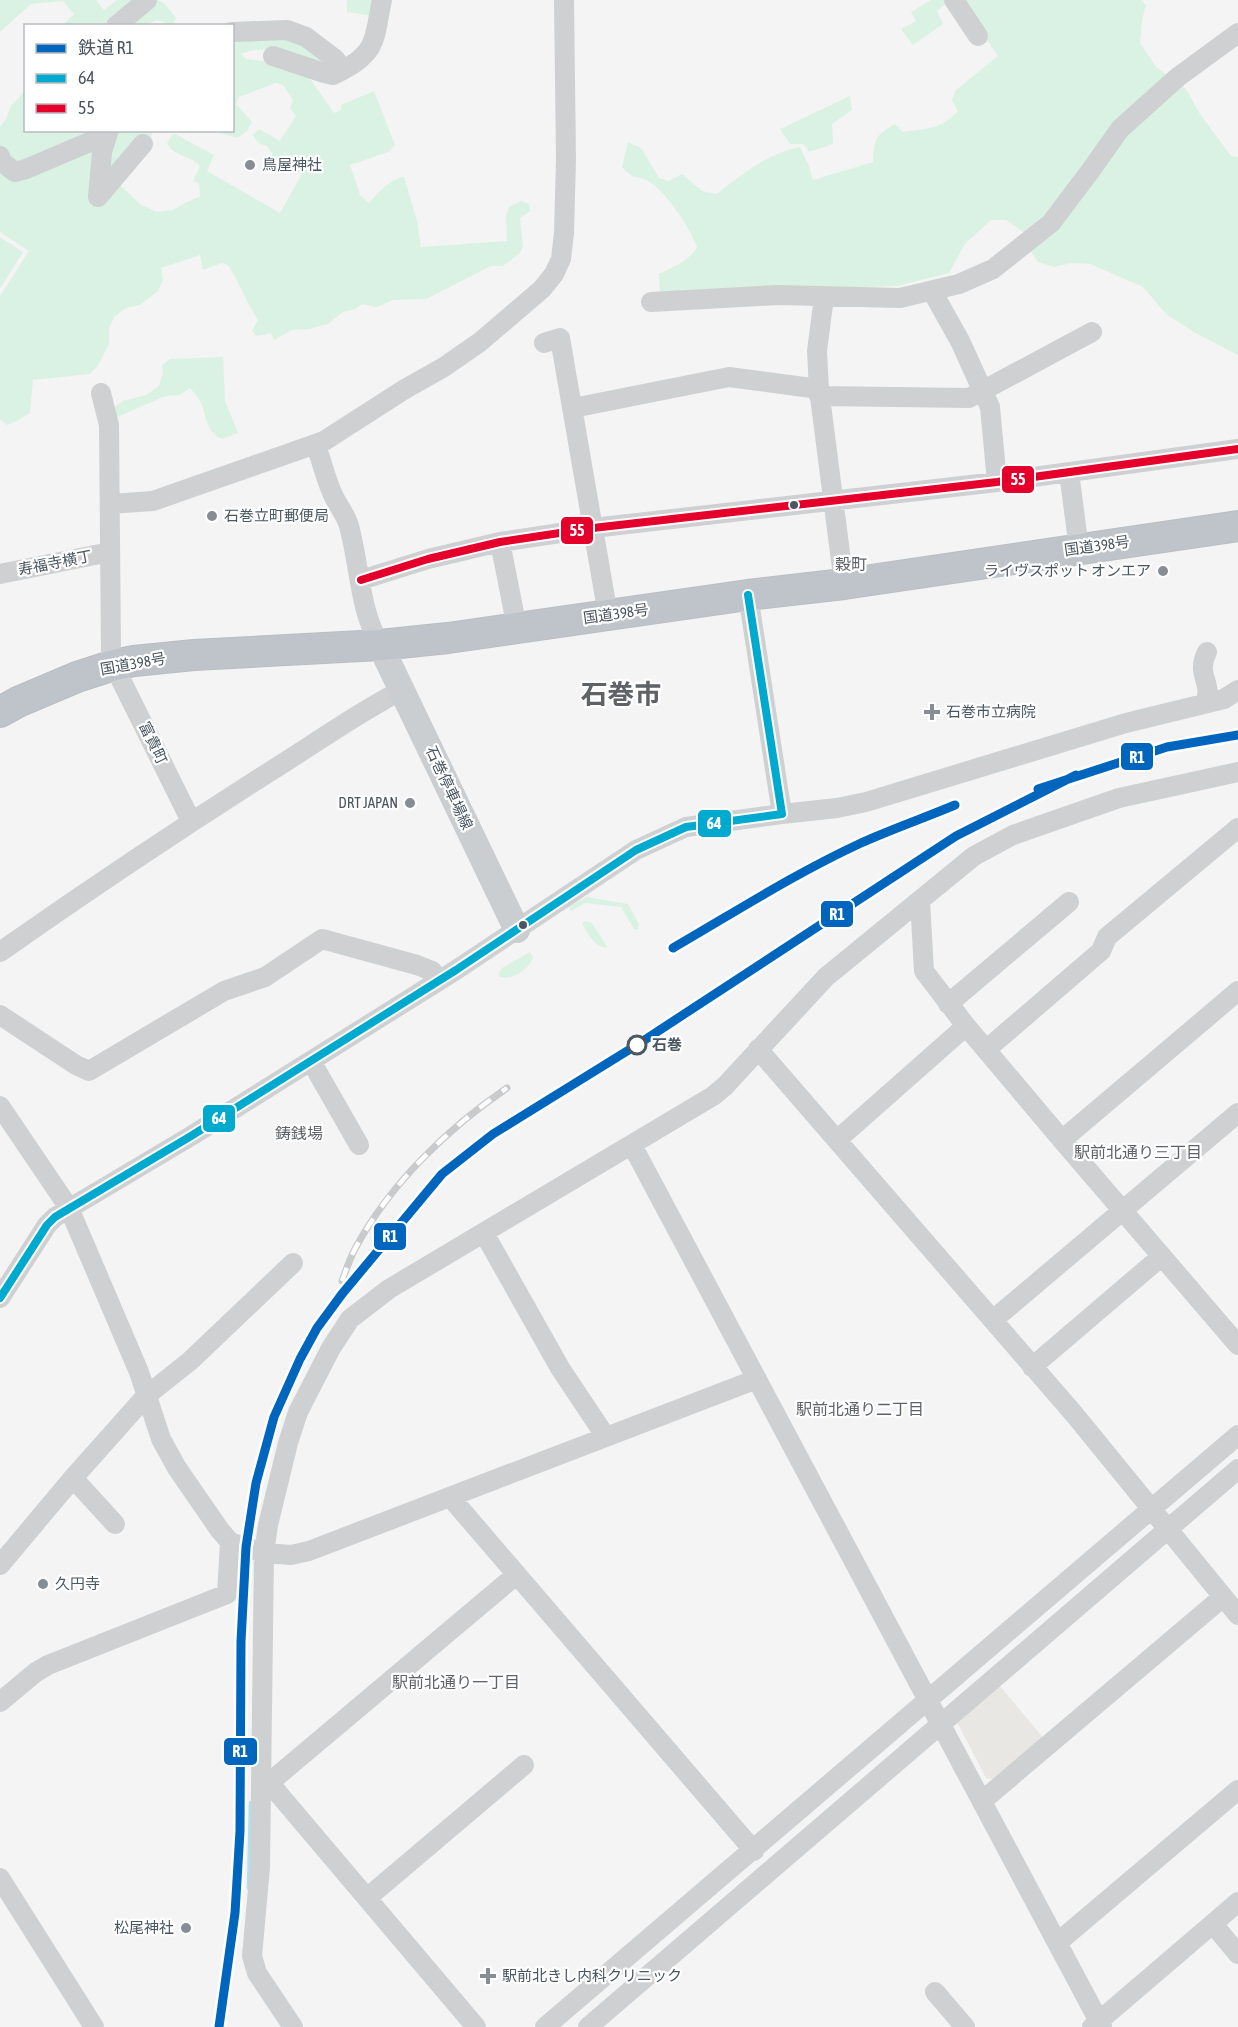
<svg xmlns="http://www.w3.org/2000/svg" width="1238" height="2027" font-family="'Asap Condensed','Noto Sans JP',sans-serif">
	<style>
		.commercial { fill: #e8e7e3 }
		.green { fill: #d9f2e3 }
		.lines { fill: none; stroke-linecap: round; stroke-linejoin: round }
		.stream { stroke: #aee2f0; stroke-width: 4.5 }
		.highway-casing { stroke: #b9bec3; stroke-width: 32 }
		.minor { stroke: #ced0d2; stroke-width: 20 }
		.major { stroke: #caced1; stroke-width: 26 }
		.highway { stroke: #bec4c9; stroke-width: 30 }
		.rail-casing { stroke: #c9cacc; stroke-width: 7 }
		.rail { stroke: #fff; stroke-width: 4.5; stroke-dasharray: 14; stroke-linecap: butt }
		.bus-1-casing { stroke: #fff; stroke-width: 12 }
		.bus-2-casing { stroke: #fff; stroke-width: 12 }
		.bus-1 { stroke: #00a9ce; stroke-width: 8 }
		.bus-2 { stroke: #e4002b; stroke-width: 8 }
		.rail-1-casing { stroke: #fff; stroke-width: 14 }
		.rail-1 { stroke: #0065bd; stroke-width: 9 }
		.poi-dot { fill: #868d94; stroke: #fff; stroke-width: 2 }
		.bus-dot { fill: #4a5661; stroke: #fff; stroke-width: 2 }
		.stop-dot { fill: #fff; stroke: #4a5661; stroke-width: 3 }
		.labels { text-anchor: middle; stroke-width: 4.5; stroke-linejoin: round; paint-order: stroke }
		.poi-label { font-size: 15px; fill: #4a5661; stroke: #fff; text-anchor: start }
		.street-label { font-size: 15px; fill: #4a5661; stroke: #fff }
		.stop-label { font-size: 15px; font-weight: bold; fill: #4a5661; stroke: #fff; text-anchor: start }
		.neighbourhood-label { font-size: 16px; fill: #5f6368; stroke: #fff }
		.town-label { font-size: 27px; font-weight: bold; fill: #5f6368; stroke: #fff }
		.line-badge { stroke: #fff; stroke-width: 2 }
		.badge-label { font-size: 16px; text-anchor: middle; font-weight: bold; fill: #fff }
	</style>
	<rect width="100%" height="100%" fill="#f4f4f4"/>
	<path class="commercial" d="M 999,1685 L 1045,1740 L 997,1780 L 986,1778 L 957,1722 Z"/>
	<path class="green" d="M 0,0 L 96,0 L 104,10 L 117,0 L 141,0 L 111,26 L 63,25 L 74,14 L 63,1 L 31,4 L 0,32 Z
		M 157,0 L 164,3 L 176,18 L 172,25 L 157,20 L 145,25 L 122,26 Z
		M 347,0 L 376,0 L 373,16 L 347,12 Z
		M 931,0 L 947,0 L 947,3 L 937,11 L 943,24 L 913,45 L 901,29 L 916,21 L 911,12 Z
		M 960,0 L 1141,0 L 1146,5 L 1142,20 L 1140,43 L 1156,67 L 1186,89 L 1200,114 L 1231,156 L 1238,157 L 1238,355 L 1192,331 L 1166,314 L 1143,287 L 1090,264 L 1072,263 L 1054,267 L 1038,262 L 1028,247 L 1029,236 L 1006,220 L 991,220 L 965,244 L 949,273 L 897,286 L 660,294 L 659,274 C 673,267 689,261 697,247 C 691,229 663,187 646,180 C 632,174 635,181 622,167 L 628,142 L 641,148 L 659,178 L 669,181 L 682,174 L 702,191 L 717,194 C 741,175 768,153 800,147 L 809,166 L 813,180 L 873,162 C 874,140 875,135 895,124 L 903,132 C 927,128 941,130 958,111 L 952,100 L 956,90 L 998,56 Z
		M 267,34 L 290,41 L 325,56 L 330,69 C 303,60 270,41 241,54 L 246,59 L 270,62 L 308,76 L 334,113 L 341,110 L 341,105 L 374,91 L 395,145 L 388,152 L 350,165 L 360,195 L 369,203 C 377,194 391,178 404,177 L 417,221 L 421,247 L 507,241 L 506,216 L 509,207 L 521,201 L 529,204 L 530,211 L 520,218 L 523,247 L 519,254 L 503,266 L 491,266 L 426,299 L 393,300 L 377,307 L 362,304 L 355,309 L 343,312 L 328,324 L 309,329 L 292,330 L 274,340 L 271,333 L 257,336 L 252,331 L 258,320 C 246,302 240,283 228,265 L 222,263 L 203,270 L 200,255 L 161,268 L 163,280 L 158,291 L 140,305 L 126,308 L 115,316 L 109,328 L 109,344 L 99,364 L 90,374 L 33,380 L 30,413 L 17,421 L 7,425 L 0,419 L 0,296 L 29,251 L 0,232 L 0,127 L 6,119 L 11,106 L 25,91 L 26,130 L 155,131 L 152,133 L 151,140 L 117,182 L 141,205 L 157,212 L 173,210 L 183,204 L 200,196 L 199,183 L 193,181 L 200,166 C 189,154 175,158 167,143 L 172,135 L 175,134 L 214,155 L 207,171 L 280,213 L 302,174 L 271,157 L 272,153 L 267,146 L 258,143 L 253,135 L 259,129 L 280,141 L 296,116 L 290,108 L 293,100 L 283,85 L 275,83 L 239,97 L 236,104 L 252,122 L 247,131 L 237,138 L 220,133 L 220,131 L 232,130 L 233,38 Z
		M 850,96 L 852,110 L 832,124 L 833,144 L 809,152 L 803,144 L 790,144 L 780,129 Z
		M 0,237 L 23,252 L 0,289 Z
		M 223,357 L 225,401 L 238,433 L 222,439 C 208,433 207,422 203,408 C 201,400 195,394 190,388 L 179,395 L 165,396 L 113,419 L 113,408 L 123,401 L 146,395 L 159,386 L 163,372 L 162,365 L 170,359 Z
		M 587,897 L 628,904 L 639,924 L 637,930 L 634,929 L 621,907 L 585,903 L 571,911 L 569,906 Z
		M 586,921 L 592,923 L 608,948 C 594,947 588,934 582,923 Z
		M 530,952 L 533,957 C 530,969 511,981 500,977 L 499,972 L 502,968 Z"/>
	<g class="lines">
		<path class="stream" d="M 249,1888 L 251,1803"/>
		<g class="highway-casing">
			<path id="highway" d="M 0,712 L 18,702 L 77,677 L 114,665 L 134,661 L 194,655 L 380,645 L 448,638 L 748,595 L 844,584 L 1238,526"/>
		</g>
		<path class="minor" d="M 954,0 L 978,36
			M 116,26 L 147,0
			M 232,32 L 287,30 L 306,37 L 335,59 L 343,70 C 379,51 374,36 382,0
			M 273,56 L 324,73 L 333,75 L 343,70
			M 0,156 L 2,162 L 15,172 L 26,169 L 106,135
			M 98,197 L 143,144
			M 98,197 L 102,152 L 109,130
			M 932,291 L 960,341 L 990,407 L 997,482
			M 824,297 L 817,351 L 819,389 L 844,584
			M 651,302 L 778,295 L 900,298 L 959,284 L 993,269 L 1051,223 L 1091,170 L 1120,129 L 1178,77 L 1238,33
			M 544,343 L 560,338 L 608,615
			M 101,393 L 109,425 L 111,653 L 120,678 L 191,821
			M 819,396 L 969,398 L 1092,332
			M 573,408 L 729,377 L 819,389
			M 316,445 C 322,462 326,481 334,497 C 339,507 346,515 349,526 C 360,566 359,609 380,645
			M 1069,472 L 1079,549
			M 110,504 L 153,501 L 324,441 L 405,389 L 444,367 L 480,342 L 542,289 L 554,274 L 561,259 L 564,233 L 566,159 L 564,0
			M 500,542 L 517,628
			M 0,574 L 110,552
			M 361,580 L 428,559 L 500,542 L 593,528 L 997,482 L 1238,449
			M 1205,703 C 1214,682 1195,676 1207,652
			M 782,814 L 837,808 L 866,802 L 1126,723 L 1224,699 L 1238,690
			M 920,901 L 924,971 L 966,1026 L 1062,1140 L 1238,1345
			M 0,952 C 90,889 181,828 274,769 C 316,743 357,713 402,690
			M 948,1004 L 1069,902
			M 0,1015 L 76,1065 L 89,1071 L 224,991 L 265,977 L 322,939 L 417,965 L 432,971 L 439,980
			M 758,1049 L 1074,1414 L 1238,1615
			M 987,1049 L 1101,951 L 1107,937 L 1238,828
			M 311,1061 L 359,1145
			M 0,1106 L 69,1208 L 139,1372 L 161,1439 L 177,1468 L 219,1529 L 230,1542 L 264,1553 L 291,1555 L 309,1551 L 757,1379
			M 837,1140 L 966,1026
			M 1062,1140 L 1238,991
			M 632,1145 L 1102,2027
			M 484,1233 L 560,1368 L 606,1437
			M 0,1298 L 47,1225 L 55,1217 L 191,1136 L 456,970 L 636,850 L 686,827 L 782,814 L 748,595
			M 993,1320 L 1238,1113
			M 1032,1367 L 1162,1256
			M 73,1478 L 115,1524
			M 451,1498 L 754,1851
			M 0,1565 L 73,1478 L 146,1396 L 190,1361 L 293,1263
			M 0,1702 L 36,1672 L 48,1665 L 227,1594 L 230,1542
			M 261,1773 L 476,2027
			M 269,1783 L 516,1575
			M 982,1801 L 1223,1597
			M 0,1878 L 94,2027
			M 367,1898 L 524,1765
			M 1213,1924 L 1238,1954
			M 1057,1943 L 1238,1790
			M 935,1992 L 965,2027
			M 293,2027 L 257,1973 L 252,1956 L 260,1867 L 264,1553 L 268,1525 L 288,1443 L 298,1412 L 331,1348 L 350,1319 L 389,1289 L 713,1096 L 725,1086 L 826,977 L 974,856 L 1013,835 L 1119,798 L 1238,772
			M 545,2027 L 1238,1435
			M 588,2027 L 1238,1469
			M 1092,2027 L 1238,1902"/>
		<path class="major" d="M 380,645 L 517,930"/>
		<use href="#highway" class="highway"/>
		<g class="rail-casing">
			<path id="rail" d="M 342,1281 C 346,1270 350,1258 356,1247 C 391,1183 447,1129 507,1088
				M 317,1328 L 342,1294"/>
		</g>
		<use href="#rail" class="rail"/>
		<g class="bus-1-casing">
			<path id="bus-1" d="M 0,1298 L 47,1225 L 55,1217 L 191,1136 L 456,970 L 636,850 L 686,827 L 782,814 L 748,595"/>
		</g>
		<g class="bus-2-casing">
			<path id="bus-2" d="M 361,580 L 428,559 L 500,542 L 593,528 L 997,482 L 1238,449"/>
		</g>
		<use href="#bus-1" class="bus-1"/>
		<use href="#bus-2" class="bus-2"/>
		<g class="rail-1-casing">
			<path id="rail-1" d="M 1038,789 L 1167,747 L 1238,735
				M 673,948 C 735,912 796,873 861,843 C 892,829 924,818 955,805
				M 219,2027 L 235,1913 L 240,1831 L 241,1641 L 246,1547 L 256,1483 L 274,1417 L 300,1359 L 317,1328 L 342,1294 L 442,1174 L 493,1134 L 640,1043 L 956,836 L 1076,775"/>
		</g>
		<use href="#rail-1" class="rail-1"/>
	</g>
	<g class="poi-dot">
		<circle cx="250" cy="165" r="6"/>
		<circle cx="212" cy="516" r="6"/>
		<circle cx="1163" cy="571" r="6"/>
		<path d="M929 703h6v6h6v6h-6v6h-6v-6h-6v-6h6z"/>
		<circle cx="410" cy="803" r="6"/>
		<circle cx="43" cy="1584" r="6"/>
		<circle cx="186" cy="1928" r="6"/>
		<path d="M485 1967h6v6h6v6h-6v6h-6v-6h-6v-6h6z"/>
	</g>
	<g class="bus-dot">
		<circle cx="794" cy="505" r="5"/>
		<circle cx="523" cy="925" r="5"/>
	</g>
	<circle class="stop-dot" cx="637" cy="1045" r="9"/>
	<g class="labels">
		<g class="poi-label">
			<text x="262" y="170">鳥屋神社</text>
			<text x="224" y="521">石巻立町郵便局</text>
			<text x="1151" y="576" text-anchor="end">ライヴスポット オンエア</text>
			<text x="946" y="717">石巻市立病院</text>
			<text x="398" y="808" text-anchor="end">DRT JAPAN</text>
			<text x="55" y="1589">久円寺</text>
			<text x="174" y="1933" text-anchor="end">松尾神社</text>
			<text x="502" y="1981">駅前北きし内科クリニック</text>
		</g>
		<g class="street-label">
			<text transform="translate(1097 546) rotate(-8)" y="5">国道398号</text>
			<text transform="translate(55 563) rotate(-11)" y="5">寿福寺横丁</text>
			<text transform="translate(616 614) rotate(-8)" y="5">国道398号</text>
			<text transform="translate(133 664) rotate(-10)" y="5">国道398号</text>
			<text transform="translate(153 743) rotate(64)" y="5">富貴町</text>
			<text transform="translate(449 788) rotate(65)" y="5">石巻停車場線</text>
		</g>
		<g class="stop-label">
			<text x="652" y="1050">石巻</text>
		</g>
		<g class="neighbourhood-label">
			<text x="851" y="570">穀町</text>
			<text x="299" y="1139">鋳銭場</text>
			<text x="1138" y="1158">駅前北通り三丁目</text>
			<text x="860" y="1415">駅前北通り二丁目</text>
			<text x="456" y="1688">駅前北通り一丁目</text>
		</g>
		<g class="town-label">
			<text x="621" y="704">石巻市</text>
		</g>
	</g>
	<g class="line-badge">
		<rect x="1001" y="465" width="34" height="29" rx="6" fill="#e4002b"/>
		<rect x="560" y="516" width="34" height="29" rx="6" fill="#e4002b"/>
		<rect x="1120" y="742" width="34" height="29" rx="6" fill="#0065bd"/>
		<rect x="697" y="809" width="35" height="29" rx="6" fill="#00a9ce"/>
		<rect x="820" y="900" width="34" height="28" rx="6" fill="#0065bd"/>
		<rect x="202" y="1104" width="34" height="29" rx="6" fill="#00a9ce"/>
		<rect x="373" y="1222" width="34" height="29" rx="6" fill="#0065bd"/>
		<rect x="223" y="1737" width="35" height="29" rx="6" fill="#0065bd"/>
	</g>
	<g class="badge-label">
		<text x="1018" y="485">55</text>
		<text x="577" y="536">55</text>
		<text x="1137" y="763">R1</text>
		<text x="714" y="829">64</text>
		<text x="837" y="920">R1</text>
		<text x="219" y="1124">64</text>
		<text x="390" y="1242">R1</text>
		<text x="240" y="1757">R1</text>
	</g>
	<rect x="24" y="24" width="210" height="108" fill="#ffffff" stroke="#b7bbc0" stroke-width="1.5"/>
	<rect x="36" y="44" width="30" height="9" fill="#0065bd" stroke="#b7bbc0" stroke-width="1.5"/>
	<text x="78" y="54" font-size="18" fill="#4a5661">鉄道 R1</text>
	<rect x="36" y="74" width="30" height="9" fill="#00a9ce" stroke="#b7bbc0" stroke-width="1.5"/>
	<text x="78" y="84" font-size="18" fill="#4a5661">64</text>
	<rect x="36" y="104" width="30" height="9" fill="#e4002b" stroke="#b7bbc0" stroke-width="1.5"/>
	<text x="78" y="114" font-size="18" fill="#4a5661">55</text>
</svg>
